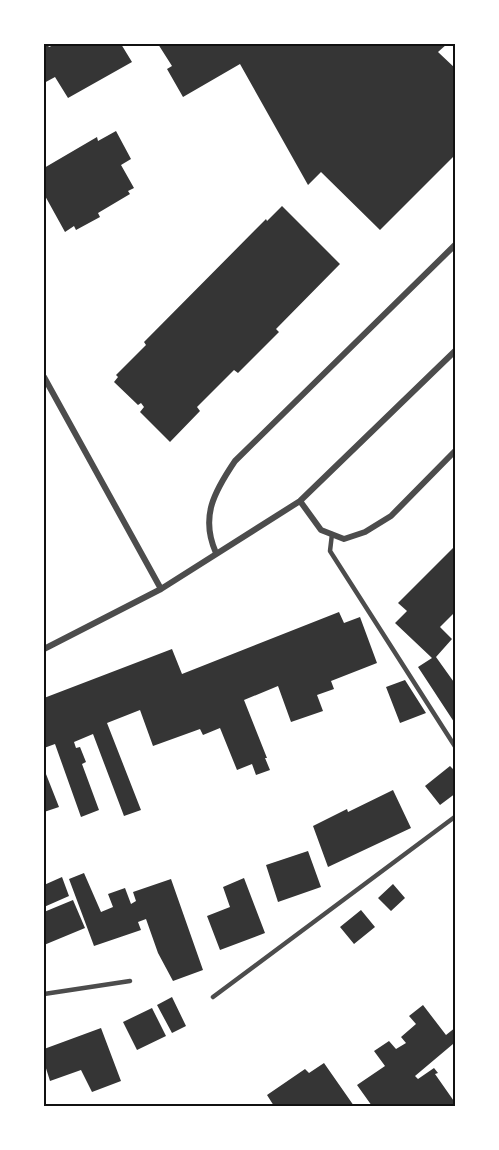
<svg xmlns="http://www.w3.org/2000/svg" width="499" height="1150" font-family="'Source Sans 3',sans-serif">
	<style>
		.building { fill: #353535 }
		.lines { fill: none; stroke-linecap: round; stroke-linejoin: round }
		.service { stroke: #4c4c4c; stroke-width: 4.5 }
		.minor { stroke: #4c4c4c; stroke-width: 6 }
		.neatline { fill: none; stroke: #111; stroke-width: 2 }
	</style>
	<rect width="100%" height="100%" fill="#fff"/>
	<path class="building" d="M 44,44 L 47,44 L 49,47 L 56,44 L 121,44 L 132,62 L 68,98 L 55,77 L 44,83 Z
		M 158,44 L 447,44 L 438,52 L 456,69 L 456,154 L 380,230 L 321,172 L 308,185 L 240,64 L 183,97 L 167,69 L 172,66 Z
		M 116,131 L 131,159 L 121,165 L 134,188 L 128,191 L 130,194 L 98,213 L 100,217 L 76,230 L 74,226 L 65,232 L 44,194 L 44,168 L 97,137 L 98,141 Z
		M 282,206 L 340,264 L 276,329 L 279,332 L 238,373 L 234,370 L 197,407 L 200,411 L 170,442 L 140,412 L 144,407 L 141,403 L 138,405 L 114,382 L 118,377 L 116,375 L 146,345 L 144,342 L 266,219 L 267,221 Z
		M 456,545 L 456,611 L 440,627 L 452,639 L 436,657 L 456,685 L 456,725 L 418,667 L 432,658 L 395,623 L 407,611 L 398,603 Z
		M 339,612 L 344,623 L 360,617 L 377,663 L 331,681 L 334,689 L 317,695 L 323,711 L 291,722 L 278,686 L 244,700 L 267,758 L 265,758 L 270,770 L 256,775 L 252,764 L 237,770 L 220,728 L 203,735 L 200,729 L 153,746 L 140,710 L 107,723 L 141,810 L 124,816 L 93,734 L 74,742 L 76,748 L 80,747 L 86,762 L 82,764 L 99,810 L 81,817 L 55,744 L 44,748 L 44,698 L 172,649 L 182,674 Z
		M 405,680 L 426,713 L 400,723 L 386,687 Z
		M 450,766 L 456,772 L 456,793 L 440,805 L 425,786 Z
		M 44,769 L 59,807 L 44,812 Z
		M 393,790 L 411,828 L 328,867 L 313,826 L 347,809 L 348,812 Z
		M 308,851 L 321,887 L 278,902 L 266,865 Z
		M 84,873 L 101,912 L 113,907 L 108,894 L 125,888 L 131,904 L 136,901 L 133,892 L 171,879 L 203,970 L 173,981 L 158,953 L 146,919 L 138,922 L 141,930 L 94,946 L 69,879 Z
		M 62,877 L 69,896 L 44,907 L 44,885 Z
		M 244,878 L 265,933 L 220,950 L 207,916 L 230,907 L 223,887 Z
		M 393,884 L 405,898 L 391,911 L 378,898 Z
		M 73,900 L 85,928 L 44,945 L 44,912 Z
		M 361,910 L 375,927 L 354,944 L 340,927 Z
		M 172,997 L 186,1026 L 172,1033 L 157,1005 Z
		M 423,1005 L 446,1035 L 456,1027 L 456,1046 L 453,1044 L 415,1076 L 418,1079 L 434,1068 L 438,1073 L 435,1074 L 456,1104 L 456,1106 L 372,1106 L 357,1085 L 385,1066 L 374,1051 L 389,1041 L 396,1049 L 406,1043 L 401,1037 L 416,1024 L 409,1016 Z
		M 152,1008 L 166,1036 L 137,1050 L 123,1022 Z
		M 101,1028 L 121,1081 L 92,1092 L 81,1070 L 50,1081 L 44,1062 L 44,1049 Z
		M 324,1063 L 354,1106 L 274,1106 L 267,1095 L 305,1069 L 309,1073 Z"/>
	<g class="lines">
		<path class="service" d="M 332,534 L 330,551 L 456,748
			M 44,994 L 130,981
			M 213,997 L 456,816"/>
		<path class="minor" d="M 44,377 L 161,589
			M 300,501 L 321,530 L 344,539 L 365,532 L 391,516 L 456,450
			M 216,553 C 200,517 214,492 235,461 L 456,244
			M 44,649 L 161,589 L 300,501 L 456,350"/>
	</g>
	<rect width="499" height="1150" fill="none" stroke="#ffffff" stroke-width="90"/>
	<rect x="45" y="45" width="409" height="1060" class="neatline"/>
</svg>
